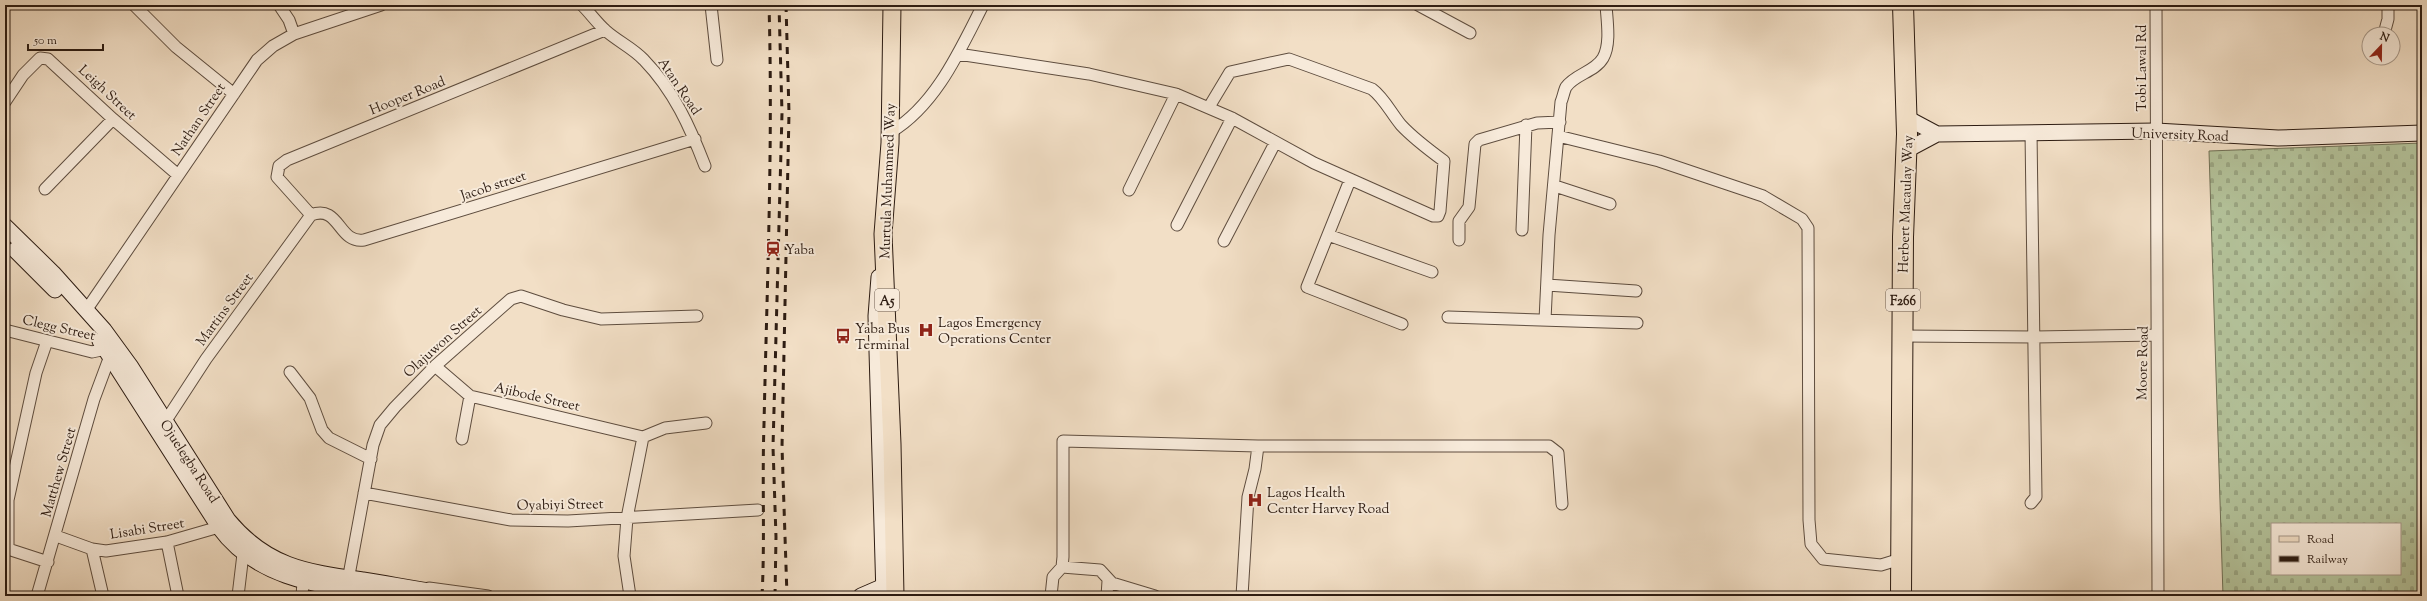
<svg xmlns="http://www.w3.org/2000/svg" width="2427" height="601" font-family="'Sorts Mill Goudy',serif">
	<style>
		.cemetery { fill: url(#cemetery-stones); stroke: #707056; fill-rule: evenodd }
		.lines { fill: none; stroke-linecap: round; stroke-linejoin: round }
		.street-casing { stroke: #5e4d3f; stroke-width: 13 }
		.secondary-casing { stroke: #2d1c12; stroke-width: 17 }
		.primary-casing { stroke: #2d1c12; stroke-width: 19 }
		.highway-casing { stroke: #2d1c12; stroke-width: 22 }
		.street { stroke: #f7eada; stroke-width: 11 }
		.secondary { stroke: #f7eada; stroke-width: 15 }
		.primary { stroke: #f2dfc6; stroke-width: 17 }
		.highway { stroke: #f2dfc6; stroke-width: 20 }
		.rail { stroke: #2d1c12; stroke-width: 3; stroke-dasharray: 7 7; stroke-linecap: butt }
		.labels { text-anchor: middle; stroke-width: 4; stroke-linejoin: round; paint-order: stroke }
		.shield { fill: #f7eada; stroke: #6a5a4e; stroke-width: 1 }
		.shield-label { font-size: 13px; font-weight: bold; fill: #2d1c12 }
		.street-label { font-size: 14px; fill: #2d1c12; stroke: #f7eada }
		.poi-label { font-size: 14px; fill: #2d1c12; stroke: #f7eada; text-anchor: start }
	</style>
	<defs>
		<pattern id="cemetery-stones" width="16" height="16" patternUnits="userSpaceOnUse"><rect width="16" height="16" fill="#b4c39b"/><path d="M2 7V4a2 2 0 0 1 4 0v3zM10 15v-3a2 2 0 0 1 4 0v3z" fill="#9ba784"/></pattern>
	</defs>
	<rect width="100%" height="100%" fill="#f2dfc6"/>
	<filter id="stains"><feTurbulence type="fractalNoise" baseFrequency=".005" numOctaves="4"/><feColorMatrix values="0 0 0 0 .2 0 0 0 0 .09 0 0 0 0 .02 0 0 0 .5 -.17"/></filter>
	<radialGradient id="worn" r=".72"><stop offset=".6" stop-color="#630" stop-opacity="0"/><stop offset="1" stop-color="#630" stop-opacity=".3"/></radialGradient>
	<path class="cemetery" d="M 2422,143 L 2422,596 L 2223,596 L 2209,151 ZM 2272,524 L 2400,524 L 2400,574 L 2272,574 Z"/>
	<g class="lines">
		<g class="street-casing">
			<path id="street" d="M 134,5 L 176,47 L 234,94
				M 279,5 L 289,20 L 294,34
				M 582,5 C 590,13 597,23 605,30 C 617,41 633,48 644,60 C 674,91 690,127 705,166
				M 711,5 L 717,60
				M 1418,5 L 1470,33
				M 2156,5 L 2158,596
				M 2384,34 L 2388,19 L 2388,5
				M 958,54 L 1089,74 L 1176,94 L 1232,118 L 1314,163 L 1433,216 L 1438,216 L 1440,211 L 1444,161 C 1429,150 1414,139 1401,125 C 1391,113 1384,98 1372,89 L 1289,59 L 1230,72 L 1209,107
				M 5,102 L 23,75 L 40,58 L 48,59 L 113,119 L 178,175
				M 2031,132 L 2036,497 L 2031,503
				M 1558,136 L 1659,161 L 1763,196 L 1802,219 L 1808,228 L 1809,520 L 1811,544 L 1823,559 L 1881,565 L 1894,561
				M 890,138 L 891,132 C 936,105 960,50 983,5
				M 1350,180 L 1307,287 L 1402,324
				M 1555,186 L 1610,204
				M 45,189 L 113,119
				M 1129,190 L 1176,94
				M 311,215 L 277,177 L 279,166 L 287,160 L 605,30
				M 311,215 C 340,204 338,244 364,240 L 695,139
				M 1177,225 L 1232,118
				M 1522,230 L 1526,125
				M 1328,235 L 1432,272
				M 1459,240 L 1459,221 L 1469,207 L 1475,144 L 1479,140 L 1537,123 L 1560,122
				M 1224,241 L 1275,143
				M 1547,285 L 1636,291
				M 87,309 L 257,60 L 273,46 L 294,34 L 381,5
				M 1448,317 L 1637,323
				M 1545,320 L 1549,235 L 1561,102 C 1563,97 1564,91 1566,87 C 1575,74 1595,72 1603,58 C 1611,44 1607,21 1606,5
				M 5,330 L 92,352 L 106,349
				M 1902,336 L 2035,337 L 2157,335
				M 435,366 L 470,396 L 643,437
				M 290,372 L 310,398 L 322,430 L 329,438 L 371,459
				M 165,422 L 206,359 L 311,215
				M 643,437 L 665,428 L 706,423
				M 462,439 L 470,396
				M 364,493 L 511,520 L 568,521 L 758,510
				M 56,536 L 92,549 L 106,551 L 167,542 L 219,527
				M 167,542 L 178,596
				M 5,548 L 48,562
				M 8,549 L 8,500 L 36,373 L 47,341
				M 92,549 L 103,596
				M 1062,567 L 1100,570 L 1112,583 L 1155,596
				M 347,586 L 373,445 L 380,425 L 395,407 L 435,366 L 511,299 L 521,296 L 563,310 L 601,319 L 697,316
				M 429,588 L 488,596
				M 37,596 L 94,399 L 110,356
				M 238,596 L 243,554
				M 302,596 L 303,582
				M 630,596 L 624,556 L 627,518 L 643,437
				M 1051,596 L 1053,577 L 1062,567 L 1063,557 L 1063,441 L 1258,446 L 1549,446 L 1558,453 L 1562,504
				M 1107,596 L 1108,581
				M 1242,596 L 1248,497 L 1255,469 L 1258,446"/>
		</g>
		<g class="secondary-casing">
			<path id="secondary" d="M 1907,118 L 1937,134
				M 1907,150 L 1937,134 L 2156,131 L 2278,138 L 2422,133
				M 5,226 L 53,273 L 104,330 L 131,367 L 228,520 C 267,567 306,572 363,580 C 385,583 407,588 429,591 L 439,596
				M 15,250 L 55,290
				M 879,277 L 876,316 L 884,596
				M 100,341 L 219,527 C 261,585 332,586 396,596
				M 861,596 L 884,586"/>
		</g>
		<g class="primary-casing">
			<path id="primary" d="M 892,5 L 890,143 L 883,234 L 892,444 L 895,596"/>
		</g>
		<g class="highway-casing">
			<path id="highway" d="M 1901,596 L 1903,237 L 1907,134 L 1903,5"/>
		</g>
		<use href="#street" class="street"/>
		<use href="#secondary" class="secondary"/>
		<use href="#primary" class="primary"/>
		<use href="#highway" class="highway"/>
		<path class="rail" d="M 786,5 L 789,113 L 782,447 L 787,596
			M 762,596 C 765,539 762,481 764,424 C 767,284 773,145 769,5
			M 775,596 L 776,537 L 773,447 L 782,113 L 779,5"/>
	</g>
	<defs>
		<g id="station-bare" transform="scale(1.2)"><path d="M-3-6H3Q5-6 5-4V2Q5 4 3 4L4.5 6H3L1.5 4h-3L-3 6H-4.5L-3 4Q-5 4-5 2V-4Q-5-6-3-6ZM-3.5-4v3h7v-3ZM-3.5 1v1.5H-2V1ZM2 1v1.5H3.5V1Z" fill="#8f2418" stroke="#f7eada" stroke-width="2.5" paint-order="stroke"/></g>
		<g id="hospital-bare" transform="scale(1.2)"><path d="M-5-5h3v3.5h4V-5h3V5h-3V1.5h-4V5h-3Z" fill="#8f2418" stroke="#f7eada" stroke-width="2.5" paint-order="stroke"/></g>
		<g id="bus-bare" transform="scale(1.2)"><path d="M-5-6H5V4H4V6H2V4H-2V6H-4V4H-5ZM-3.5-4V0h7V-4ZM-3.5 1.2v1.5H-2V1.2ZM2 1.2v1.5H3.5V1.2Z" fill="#8f2418" stroke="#f7eada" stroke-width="2.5" paint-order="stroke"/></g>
	</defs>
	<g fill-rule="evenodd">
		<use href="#station-bare" x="773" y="249"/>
		<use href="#hospital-bare" x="926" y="330"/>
		<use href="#bus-bare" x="843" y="336"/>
		<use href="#hospital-bare" x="1255" y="500"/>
	</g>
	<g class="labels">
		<g class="shield">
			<rect x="875" y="289" width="24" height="22" rx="3"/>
			<rect x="1886" y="289" width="34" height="22" rx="3"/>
		</g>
		<g class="shield-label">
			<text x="887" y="305">A5</text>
			<text x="1903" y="305">F266</text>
		</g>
		<g class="street-label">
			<text transform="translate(2141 68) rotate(-90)" y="5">Tobi Lawal Rd</text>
			<text transform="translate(680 86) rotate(56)" y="5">Atan Road</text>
			<text transform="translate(108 92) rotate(43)" y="5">Leigh Street</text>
			<text transform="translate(407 95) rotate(-22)" y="5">Hooper Road</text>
			<text transform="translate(198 119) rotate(-56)" y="5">Nathan Street</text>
			<text transform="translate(2180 134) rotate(2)" y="5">University Road</text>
			<text transform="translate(887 181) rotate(-88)" y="5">Murtula Muhammed Way</text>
			<text transform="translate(493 185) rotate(-18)" y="5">Jacob street</text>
			<text transform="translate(1905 204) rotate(-88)" y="5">Herbert Macaulay Way</text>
			<text transform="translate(224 309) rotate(-54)" y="5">Martins Street</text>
			<text transform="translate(59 327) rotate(13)" y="5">Clegg Street</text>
			<text transform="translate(442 341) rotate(-42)" y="5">Olajuwon Street</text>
			<text transform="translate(2142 363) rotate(-89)" y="5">Moore Road</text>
			<text transform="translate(537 396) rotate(13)" y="5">Ajibode Street</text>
			<text transform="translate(190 461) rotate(57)" y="5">Ojuelegba Road</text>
			<text transform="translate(58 472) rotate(-74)" y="5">Matthew Street</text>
			<text transform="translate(560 504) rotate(-1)" y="5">Oyabiyi Street</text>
			<text transform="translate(147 528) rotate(-9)" y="5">Lisabi Street</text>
		</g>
		<g class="poi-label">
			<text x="785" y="254">Yaba</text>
			<text x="938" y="327">Lagos Emergency<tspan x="938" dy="16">Operations Center</tspan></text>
			<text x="855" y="333">Yaba Bus<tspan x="855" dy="16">Terminal</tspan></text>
			<text x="1267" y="497">Lagos Health<tspan x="1267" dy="16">Center Harvey Road</tspan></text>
		</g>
	</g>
	<rect width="2427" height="601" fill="none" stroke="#f2dfc6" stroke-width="20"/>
	<rect x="6" y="6" width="2415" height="589" fill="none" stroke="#2d1c12" stroke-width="2"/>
	<rect x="10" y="10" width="2407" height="581" fill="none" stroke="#2d1c12"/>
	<rect x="2271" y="523" width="130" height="52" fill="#f7eada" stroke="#a6988a"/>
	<rect x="2279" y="536" width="20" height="6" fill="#f2dfc6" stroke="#a6988a"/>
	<text x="2307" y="543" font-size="12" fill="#2d1c12">Road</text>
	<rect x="2279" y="556" width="20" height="6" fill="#2d1c12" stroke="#a6988a"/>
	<text x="2307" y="563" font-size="12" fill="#2d1c12">Railway</text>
	<g transform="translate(2381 46) rotate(22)"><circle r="19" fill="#f7eada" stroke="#a6988a"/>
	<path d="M0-3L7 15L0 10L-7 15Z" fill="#8f2418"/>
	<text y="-6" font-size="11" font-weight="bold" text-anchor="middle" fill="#2d1c12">N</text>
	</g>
	<path d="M28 44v6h75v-6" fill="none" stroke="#2d1c12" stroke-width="2"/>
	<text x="34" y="44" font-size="12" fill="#2d1c12" stroke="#f7eada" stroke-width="3" paint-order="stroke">50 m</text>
	<rect width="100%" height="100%" filter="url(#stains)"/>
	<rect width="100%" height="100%" fill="url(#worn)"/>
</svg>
